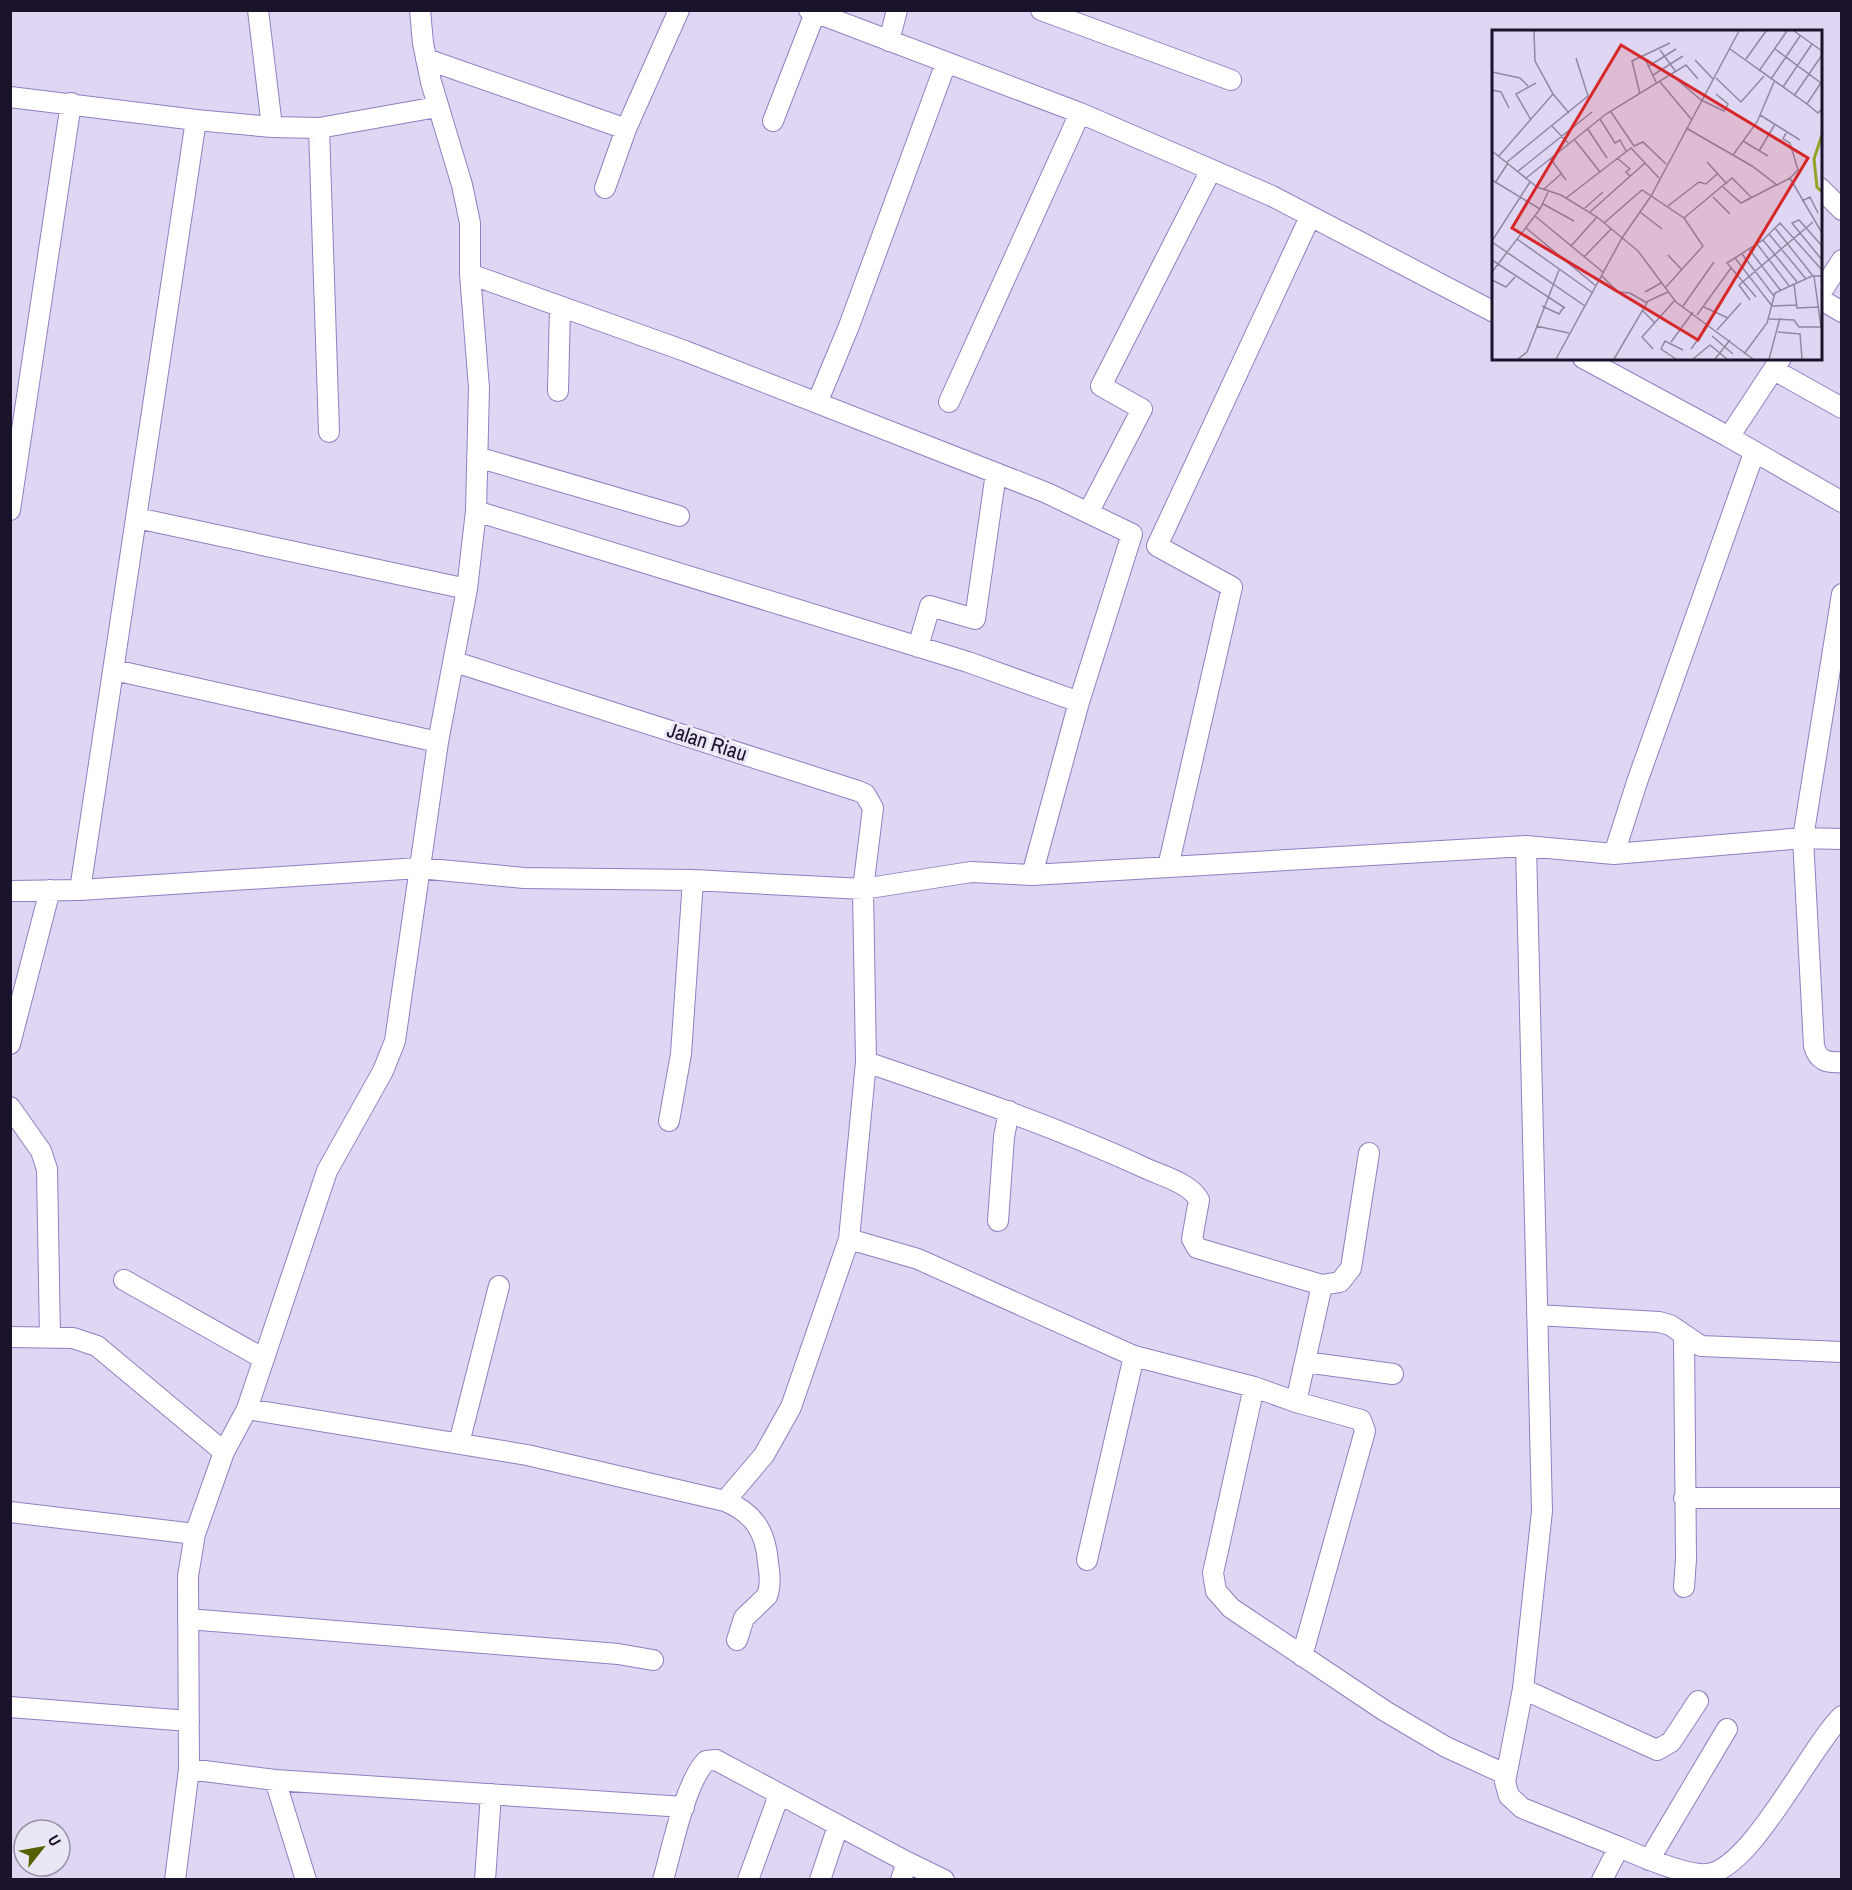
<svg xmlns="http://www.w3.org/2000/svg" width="1852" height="1890" font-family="'Archivo Narrow',sans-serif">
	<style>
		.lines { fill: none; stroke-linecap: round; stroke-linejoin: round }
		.minor-casing { stroke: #937ec1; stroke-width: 22 }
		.minor { stroke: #fff; stroke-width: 20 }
		.labels { text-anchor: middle; stroke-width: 6; stroke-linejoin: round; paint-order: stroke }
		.street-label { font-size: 21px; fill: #1b122c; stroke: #eae6f5 }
		.inset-river { fill: none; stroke: #91a423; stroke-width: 3 }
		.inset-road { fill: none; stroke: #9088a3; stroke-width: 1.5 }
		.view { fill: #d62828; fill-opacity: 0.15; stroke: #d62828; stroke-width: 3 }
		.inset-edge { fill: none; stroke: #1b122c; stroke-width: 3 }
	</style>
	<rect width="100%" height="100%" fill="#ded6f3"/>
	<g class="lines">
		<g class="minor-casing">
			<path id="minor" d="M 258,10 L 272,127
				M 809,10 L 1080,113 L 1272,196 L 1494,312
				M 1041,10 L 1231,80
				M 889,41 L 897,10
				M 426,59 L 626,129
				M 10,97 L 196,120 L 272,127 L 319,128 L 437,107
				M 773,121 L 815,13
				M 319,128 L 329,432
				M 605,188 L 626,129 L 679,10
				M 1820,188 L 1842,210
				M 470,274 L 685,351 L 1047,493 L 1132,534 L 1079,702 L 1032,875
				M 1820,294 L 1842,260
				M 1820,299 L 1842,312
				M 1583,358 L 1729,437 L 1842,502
				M 1774,370 L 1842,408
				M 558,391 L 560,307
				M 949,402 L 1080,113
				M 817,403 L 849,326 L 946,63
				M 1729,437 L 1781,358
				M 477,457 L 679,516
				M 10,510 L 71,103
				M 476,511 L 968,662 L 1079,702
				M 1088,513 L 1142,409 L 1101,386 L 1211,170
				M 137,518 L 467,589
				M 1842,594 L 1803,838 L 1814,1046 C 1818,1061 1827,1063 1842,1062
				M 918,647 L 930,606 L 975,619 L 996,473
				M 114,670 L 438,742
				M 1526,846 L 1542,1511 L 1523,1689 L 1505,1782 L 1509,1796 L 1522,1808 L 1619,1847 L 1602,1880
				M 1614,854 L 1637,782 L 1754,453
				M 1168,867 L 1232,587 L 1157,546 L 1310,217
				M 80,890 L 196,120
				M 10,891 L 80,890 L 419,868 L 524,878 L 693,880 L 863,889 L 971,872 L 1032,875 L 1526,846 L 1614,854 L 1803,838 L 1842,839
				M 10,1044 L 50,890
				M 866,1062 C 960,1094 1054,1126 1145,1168 C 1162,1176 1190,1183 1199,1200 L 1192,1239 L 1197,1248 L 1322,1285
				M 10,1107 L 41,1151 L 47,1169 L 50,1338
				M 669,1121 L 681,1054 L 693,880
				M 998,1221 L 1004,1137 L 1009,1111
				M 849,1239 L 918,1259 L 1134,1356 L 1254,1387 L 1296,1402 L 1361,1420 L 1365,1431 L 1302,1656
				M 124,1280 L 264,1359
				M 1537,1315 L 1659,1322 L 1670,1325 L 1701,1346 L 1842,1352
				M 1684,1335 L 1686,1559 L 1684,1587
				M 10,1337 L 73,1338 L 97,1346 L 224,1452
				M 1305,1362 L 1393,1374
				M 1254,1387 L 1213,1573 L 1216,1591 L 1231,1608 L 1385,1711 L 1446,1747 L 1505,1774
				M 1296,1402 L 1322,1285 L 1340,1282 L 1351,1268 L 1369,1153
				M 247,1409 L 527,1455 L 725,1501 L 764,1455 L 791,1407 L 849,1239 L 866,1062 L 863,889 L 873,808 L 865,794 L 858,791 L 455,662
				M 459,1443 L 499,1286
				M 1684,1498 L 1842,1498
				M 725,1501 C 754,1513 766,1532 768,1563 C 770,1574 771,1586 767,1596 L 744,1618 L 737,1640
				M 10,1512 L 195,1534
				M 1087,1560 L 1134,1356
				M 188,1619 L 618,1654 L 653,1660
				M 1523,1689 L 1657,1750 L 1671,1742 L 1698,1701
				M 10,1707 L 189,1721
				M 189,1769 L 275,1780 L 684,1807
				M 275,1780 L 306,1880
				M 1619,1847 C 1640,1856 1685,1876 1707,1874 C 1751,1870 1810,1747 1842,1716
				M 1649,1860 L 1727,1729
				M 175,1880 L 189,1769 L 188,1576 L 195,1534 L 224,1452 L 247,1409 L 327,1171 L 383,1071 L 395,1041 L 438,742 L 467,589 L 476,511 L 479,388 L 470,274 L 470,223 L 462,185 L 431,82 L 423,43 L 420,10
				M 485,1880 L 491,1794
				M 663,1880 C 672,1849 685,1783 706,1761 L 716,1760 L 907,1862 L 944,1880
				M 748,1880 L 779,1795
				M 820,1880 L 838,1826
				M 901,1880 L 907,1862"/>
		</g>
		<use href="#minor" class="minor"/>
	</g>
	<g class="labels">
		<g class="street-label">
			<text transform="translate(707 742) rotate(18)" y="7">Jalan Riau</text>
		</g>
	</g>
	<g transform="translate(1492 30)">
		<rect width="330" height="330" fill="#ded6f3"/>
		<path class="inset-river" d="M 330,105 L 322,129 L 325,157 L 330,162"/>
		<path class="inset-road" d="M 302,1 L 330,21M 238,19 L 315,74 L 330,51M 283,19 L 329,53M 168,20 L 184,42M 153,29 L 165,54M 254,29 L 274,1M 203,30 L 222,50M 157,36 L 184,19M 267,41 L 295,1M 0,42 L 28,48 L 36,56M 161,45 L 191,26M 180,45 L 209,70 L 232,81 L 236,74 L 224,64M 224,48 L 249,72 L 272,46M 279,49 L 308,6M 168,52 L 200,90M 291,57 L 320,14M 0,60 L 9,62 L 17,78M 61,64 L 77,83M 148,64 L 140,31 L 178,13M 302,66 L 330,25M 315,74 L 326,83 L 330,79M 119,82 L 142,116 L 151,112 L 174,134M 268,85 L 308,110M 108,89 L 123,113 L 128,110 L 134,121M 39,90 L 24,64 L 44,53M 60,96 L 76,113M 95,98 L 115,128M 194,98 L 260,136 L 285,155 L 298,148 L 330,203M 295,101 L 291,109 L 298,113 L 306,140 L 298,148M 82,109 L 108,142M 251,111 L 276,126M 0,121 L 45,157 L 69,165 L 105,187 L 146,221 L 184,272 L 261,329M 267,121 L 283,94M 241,125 L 265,92 L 282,52M 6,127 L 61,64 L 43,31 L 42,1M 58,128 L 74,150M 125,128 L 138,139 L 134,142 L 138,146M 15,132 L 96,66 L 84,28M 215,132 L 235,154M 25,142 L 100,82M 33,149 L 114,84 L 194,35 L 206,49M 0,150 L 48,179M 3,153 L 16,133M 231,157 L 249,173 L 284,155M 51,160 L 69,144M 221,167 L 238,184M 74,168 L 139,118 L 167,148M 310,171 L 318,167 L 326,183M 51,174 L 82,191M 176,176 L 207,152 L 214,154 L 225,144M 93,178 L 111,162M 98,182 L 153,133M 148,182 L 170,199M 43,186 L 112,243M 192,188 L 240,148 L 260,168M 112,193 L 150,160 L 192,188 L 211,216 L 173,258M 34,198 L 104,256M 283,198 L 321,246M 277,204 L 314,249M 25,209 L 101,263M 271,210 L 305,252M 0,211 L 38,152M 0,212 L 93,276M 265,214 L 298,257M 79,216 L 105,187M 330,216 L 307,190 L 300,193 L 330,230M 257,219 L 289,261M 250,224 L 282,266M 176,225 L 189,239M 92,227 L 119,199M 243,228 L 280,276 L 305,275M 0,230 L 73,278M 0,242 L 48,179 L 56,162M 110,246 L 126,262 L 138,263 L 155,273M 322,246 L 329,297M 0,250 L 14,257 L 23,247M 302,254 L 305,278 L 326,277M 153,262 L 169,253M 264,267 L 235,233 L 271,210 L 288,193 L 330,240M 258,270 L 247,255 L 321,192M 50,276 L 67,284 L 72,277M 191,276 L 222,232M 212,277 L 236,288M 150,280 L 163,293M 205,285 L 239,238M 277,289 L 302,290 L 307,297 L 330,297M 44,296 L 77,303M 225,300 L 249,273M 286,302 L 308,304 L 310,329M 220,306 L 241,324M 179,312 L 201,282M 161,319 L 150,307 L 183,270M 199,319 L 217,294M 252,324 L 275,293 L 283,263 L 320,246 L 330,246M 26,329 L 35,322 L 67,240M 64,329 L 130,208 L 159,166 L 247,1M 122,329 L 156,271 L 176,262M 184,329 L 169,319 L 173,311 L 191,320M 201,329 L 218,315 L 235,329M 223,329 L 238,310M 277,329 L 288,288"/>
		<path class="view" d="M 129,15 L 316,128 L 206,310 L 20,198 Z"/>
		<rect width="330" height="330" class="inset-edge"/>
	</g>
	<rect width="1852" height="1890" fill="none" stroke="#1b122c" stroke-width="24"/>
	<g transform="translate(42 1848) rotate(59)"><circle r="28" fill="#eae6f5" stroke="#9791a5" stroke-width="1.5"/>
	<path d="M0-4.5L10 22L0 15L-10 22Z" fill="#556100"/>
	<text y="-9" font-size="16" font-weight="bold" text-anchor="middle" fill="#1b122c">U</text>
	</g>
</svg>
